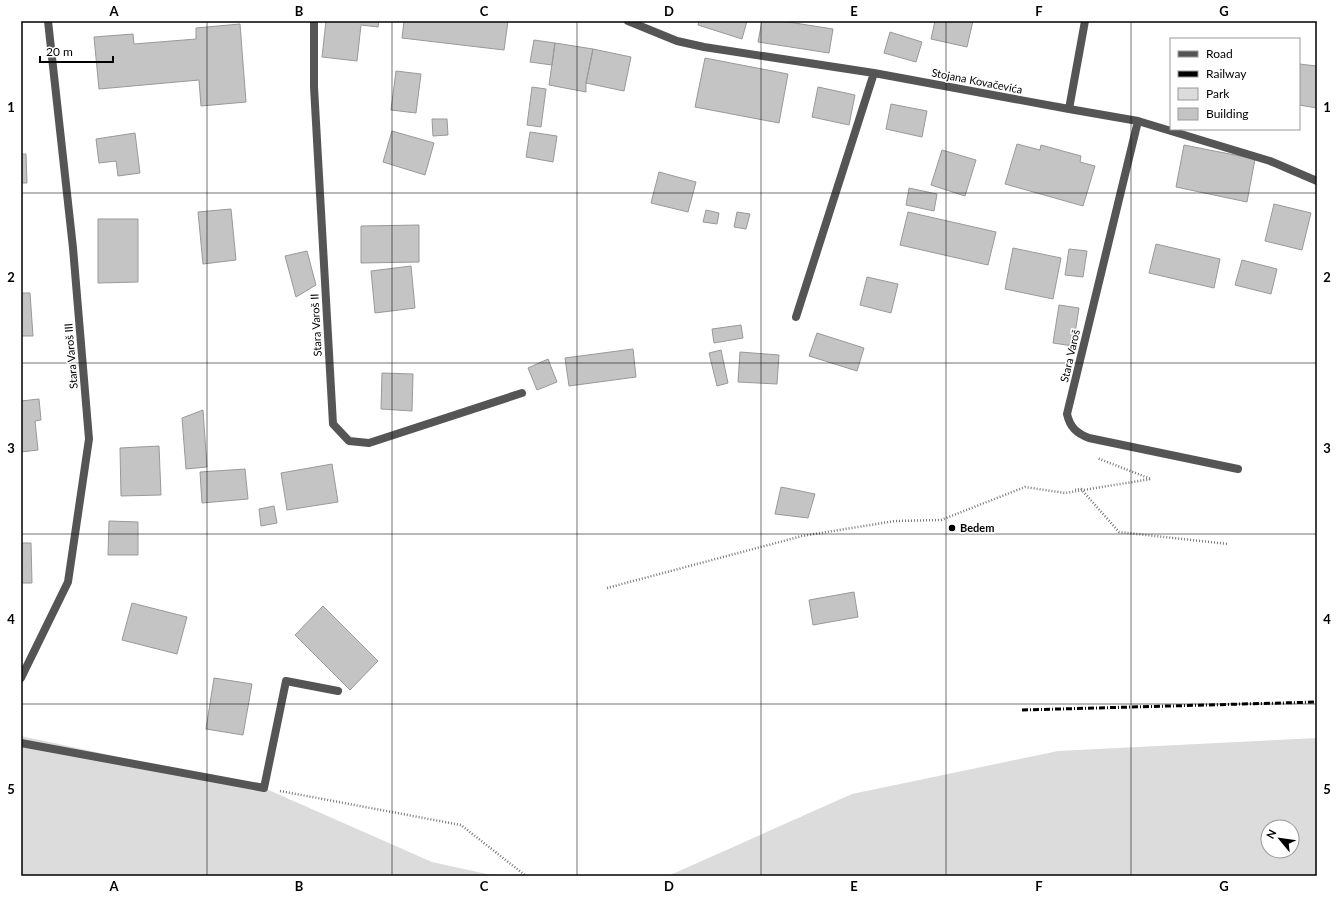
<svg xmlns="http://www.w3.org/2000/svg" width="1338" height="897" font-family="Lato,sans-serif">
	<style>
		.green { fill: #dcdcdc; fill-rule: evenodd }
		.building { fill: #c4c4c4; stroke: #999 }
		.lines { fill: none; stroke-linecap: round; stroke-linejoin: round }
		.path { stroke: #777; stroke-width: 2.5; stroke-dasharray: 1 2; stroke-linecap: butt }
		.minor { stroke: #555; stroke-width: 8 }
		.rail { stroke: #000; stroke-width: 3; stroke-dasharray: 6 2 1 2; stroke-linecap: butt }
		.grid { fill: none; stroke: #000; stroke-width: 1; stroke-opacity: 0.55 }
		.poi-dot { fill: #000; stroke: #fff; stroke-width: 1.5 }
		.labels { text-anchor: middle; stroke-width: 3; stroke-linejoin: round; paint-order: stroke }
		.street-label { font-size: 11px; fill: #000; stroke: #fff }
		.poi-label { font-size: 11px; font-weight: bold; fill: #000; stroke: #fff; text-anchor: start }
		.neatline { fill: none; stroke: #000; stroke-width: 1.5 }
		.grid-label { font-size: 13px; text-anchor: middle; font-weight: bold; fill: #000 }
	</style>
	<rect width="100%" height="100%" fill="#fff"/>
	<path class="green" d="M 21,736 L 264,788 L 432,862 L 496,876 L 21,876 Z
		M 1317,738 L 1317,876 L 668,876 L 852,794 L 1058,751 ZM 1268,827 L 1292,827 L 1292,851 L 1268,851 Z"/>
	<path class="building" d="M 326,21 L 379,21 L 378,27 L 361,25 L 357,61 L 322,57 Z
		M 404,21 L 508,21 L 504,50 L 402,38 Z
		M 699,21 L 747,21 L 742,39 L 698,25 Z
		M 762,21 L 782,21 L 833,29 L 829,53 L 758,42 Z
		M 935,21 L 973,21 L 967,47 L 931,39 Z
		M 240,24 L 246,102 L 201,106 L 199,80 L 99,89 L 94,37 L 133,34 L 134,44 L 196,39 L 196,28 Z
		M 890,32 L 922,42 L 916,62 L 884,53 Z
		M 534,40 L 555,43 L 552,65 L 530,62 Z
		M 555,43 L 593,49 L 586,83 L 586,92 L 549,85 Z
		M 593,49 L 631,57 L 624,91 L 586,83 Z
		M 705,58 L 788,74 L 779,123 L 695,107 Z
		M 1299,64 L 1317,66 L 1317,108 L 1299,105 Z
		M 396,71 L 421,74 L 416,113 L 391,110 Z
		M 532,87 L 546,89 L 541,127 L 527,125 Z
		M 818,87 L 855,95 L 849,125 L 812,117 Z
		M 891,104 L 927,111 L 922,137 L 886,129 Z
		M 432,119 L 447,119 L 448,135 L 433,136 Z
		M 392,131 L 434,143 L 425,175 L 383,162 Z
		M 530,132 L 557,136 L 553,162 L 526,157 Z
		M 135,133 L 140,173 L 118,176 L 116,161 L 99,163 L 96,139 Z
		M 1017,144 L 1040,150 L 1041,145 L 1081,156 L 1080,162 L 1095,166 L 1083,206 L 1005,184 Z
		M 1184,145 L 1255,159 L 1247,202 L 1176,187 Z
		M 942,150 L 976,160 L 965,196 L 931,185 Z
		M 21,154 L 26,154 L 27,183 L 21,183 Z
		M 659,172 L 696,182 L 688,212 L 651,203 Z
		M 909,188 L 937,194 L 934,211 L 906,205 Z
		M 1274,204 L 1311,213 L 1302,250 L 1265,241 Z
		M 231,209 L 236,260 L 203,264 L 198,212 Z
		M 706,210 L 719,213 L 717,224 L 703,222 Z
		M 737,212 L 750,214 L 746,229 L 734,227 Z
		M 908,212 L 996,232 L 988,265 L 900,245 Z
		M 98,219 L 138,219 L 138,282 L 98,283 Z
		M 419,225 L 419,262 L 361,263 L 361,226 Z
		M 1156,244 L 1220,259 L 1214,288 L 1149,273 Z
		M 1013,248 L 1061,258 L 1053,299 L 1005,289 Z
		M 1069,249 L 1087,251 L 1083,277 L 1065,275 Z
		M 307,251 L 316,285 L 296,297 L 285,256 Z
		M 1242,260 L 1277,269 L 1271,294 L 1235,285 Z
		M 411,266 L 415,308 L 375,313 L 371,271 Z
		M 867,277 L 898,284 L 891,313 L 860,305 Z
		M 21,293 L 30,293 L 33,336 L 21,336 Z
		M 1059,305 L 1079,308 L 1073,346 L 1053,343 Z
		M 741,325 L 743,338 L 714,343 L 712,329 Z
		M 817,333 L 864,348 L 857,371 L 809,356 Z
		M 633,349 L 636,377 L 569,386 L 565,358 Z
		M 721,350 L 728,383 L 717,386 L 709,353 Z
		M 740,352 L 779,355 L 777,384 L 738,382 Z
		M 548,359 L 557,382 L 537,390 L 528,368 Z
		M 382,373 L 413,374 L 412,411 L 381,409 Z
		M 39,399 L 41,420 L 35,421 L 38,450 L 21,452 L 21,401 Z
		M 203,410 L 207,467 L 186,469 L 182,418 Z
		M 159,446 L 161,495 L 121,496 L 120,448 Z
		M 332,464 L 338,502 L 287,510 L 281,473 Z
		M 245,469 L 248,499 L 202,503 L 200,472 Z
		M 781,487 L 815,494 L 808,518 L 775,514 Z
		M 274,506 L 277,523 L 261,526 L 259,509 Z
		M 109,521 L 138,522 L 138,555 L 108,555 Z
		M 21,543 L 31,543 L 32,583 L 21,583 Z
		M 854,592 L 858,617 L 813,625 L 809,600 Z
		M 132,603 L 187,617 L 177,654 L 122,640 Z
		M 323,606 L 378,661 L 350,690 L 295,635 Z
		M 214,678 L 252,684 L 243,735 L 206,729 Z"/>
	<g class="lines">
		<path class="path" d="M 1075,490 L 1081,489 L 1119,532 L 1228,544
			M 607,588 L 802,536 L 895,521 L 941,520 L 1025,487 L 1065,493 L 1151,479 L 1097,458
			M 280,791 L 461,825 L 526,876"/>
		<path class="minor" d="M 314,21 L 314,87 L 333,424 L 349,441 L 369,443 L 522,393
			M 628,21 L 677,41 L 704,47 L 874,73 L 1069,109 L 1138,121 L 1270,161 L 1317,181
			M 1069,109 L 1085,21
			M 1138,121 L 1067,414 C 1070,427 1076,433 1089,438 L 1238,469
			M 796,317 L 874,73
			M 21,678 L 68,582 L 89,439 L 73,248 L 48,21
			M 21,743 L 264,788 L 286,681 L 338,691"/>
		<path class="rail" d="M 1022,710 L 1317,702"/>
	</g>
	<path class="grid" d="M 207,21 L 207,876M 392,21 L 392,876M 577,21 L 577,876M 761,21 L 761,876M 946,21 L 946,876M 1131,21 L 1131,876M 21,193 L 1317,193M 21,363 L 1317,363M 21,534 L 1317,534M 21,704 L 1317,704"/>
	<circle class="poi-dot" cx="952" cy="528" r="4"/>
	<g class="labels">
		<g class="street-label">
			<text transform="translate(977 81) rotate(11)" y="4">Stojana Kovačevića</text>
			<text transform="translate(316 325) rotate(-93)" y="4">Stara Varoš II</text>
			<text transform="translate(71 356) rotate(-95)" y="4">Stara Varoš III</text>
			<text transform="translate(1070 356) rotate(-77)" y="4">Stara Varoš</text>
		</g>
		<g class="poi-label">
			<text x="960" y="532">Bedem</text>
		</g>
	</g>
	<rect width="1338" height="897" fill="none" stroke="#ffffff" stroke-width="44"/>
	<rect x="1170" y="38" width="130" height="92" fill="#ffffff" stroke="#999999"/>
	<rect x="1178" y="51" width="20" height="6" fill="#555555" stroke="#999999"/>
	<text x="1206" y="58" font-size="12" fill="#000000">Road</text>
	<rect x="1178" y="71" width="20" height="6" fill="#000000" stroke="#999999"/>
	<text x="1206" y="78" font-size="12" fill="#000000">Railway</text>
	<rect x="1178" y="88" width="20" height="12" fill="#dcdcdc" stroke="#999999"/>
	<text x="1206" y="98" font-size="12" fill="#000000">Park</text>
	<rect x="1178" y="108" width="20" height="12" fill="#c4c4c4" stroke="#999999"/>
	<text x="1206" y="118" font-size="12" fill="#000000">Building</text>
	<g transform="translate(1280 839) rotate(299)"><circle r="19" fill="#ffffff" stroke="#999999"/>
	<path d="M0-3L7 15L0 10L-7 15Z" fill="#000000"/>
	<text y="-6" font-size="11" font-weight="bold" text-anchor="middle" fill="#000000">N</text>
	</g>
	<path d="M40 56v6h73v-6" fill="none" stroke="#000000" stroke-width="2"/>
	<text x="46" y="56" font-size="12" fill="#000000" stroke="#ffffff" stroke-width="3" paint-order="stroke">20 m</text>
	<rect x="22" y="22" width="1294" height="853" class="neatline"/>
	<g class="grid-label">
		<text x="114" y="16">A</text>
		<text x="299" y="16">B</text>
		<text x="484" y="16">C</text>
		<text x="669" y="16">D</text>
		<text x="854" y="16">E</text>
		<text x="1039" y="16">F</text>
		<text x="1224" y="16">G</text>
		<text x="11" y="112">1</text>
		<text x="1327" y="112">1</text>
		<text x="11" y="282">2</text>
		<text x="1327" y="282">2</text>
		<text x="11" y="453">3</text>
		<text x="1327" y="453">3</text>
		<text x="11" y="624">4</text>
		<text x="1327" y="624">4</text>
		<text x="11" y="794">5</text>
		<text x="1327" y="794">5</text>
		<text x="114" y="891">A</text>
		<text x="299" y="891">B</text>
		<text x="484" y="891">C</text>
		<text x="669" y="891">D</text>
		<text x="854" y="891">E</text>
		<text x="1039" y="891">F</text>
		<text x="1224" y="891">G</text>
	</g>
</svg>
